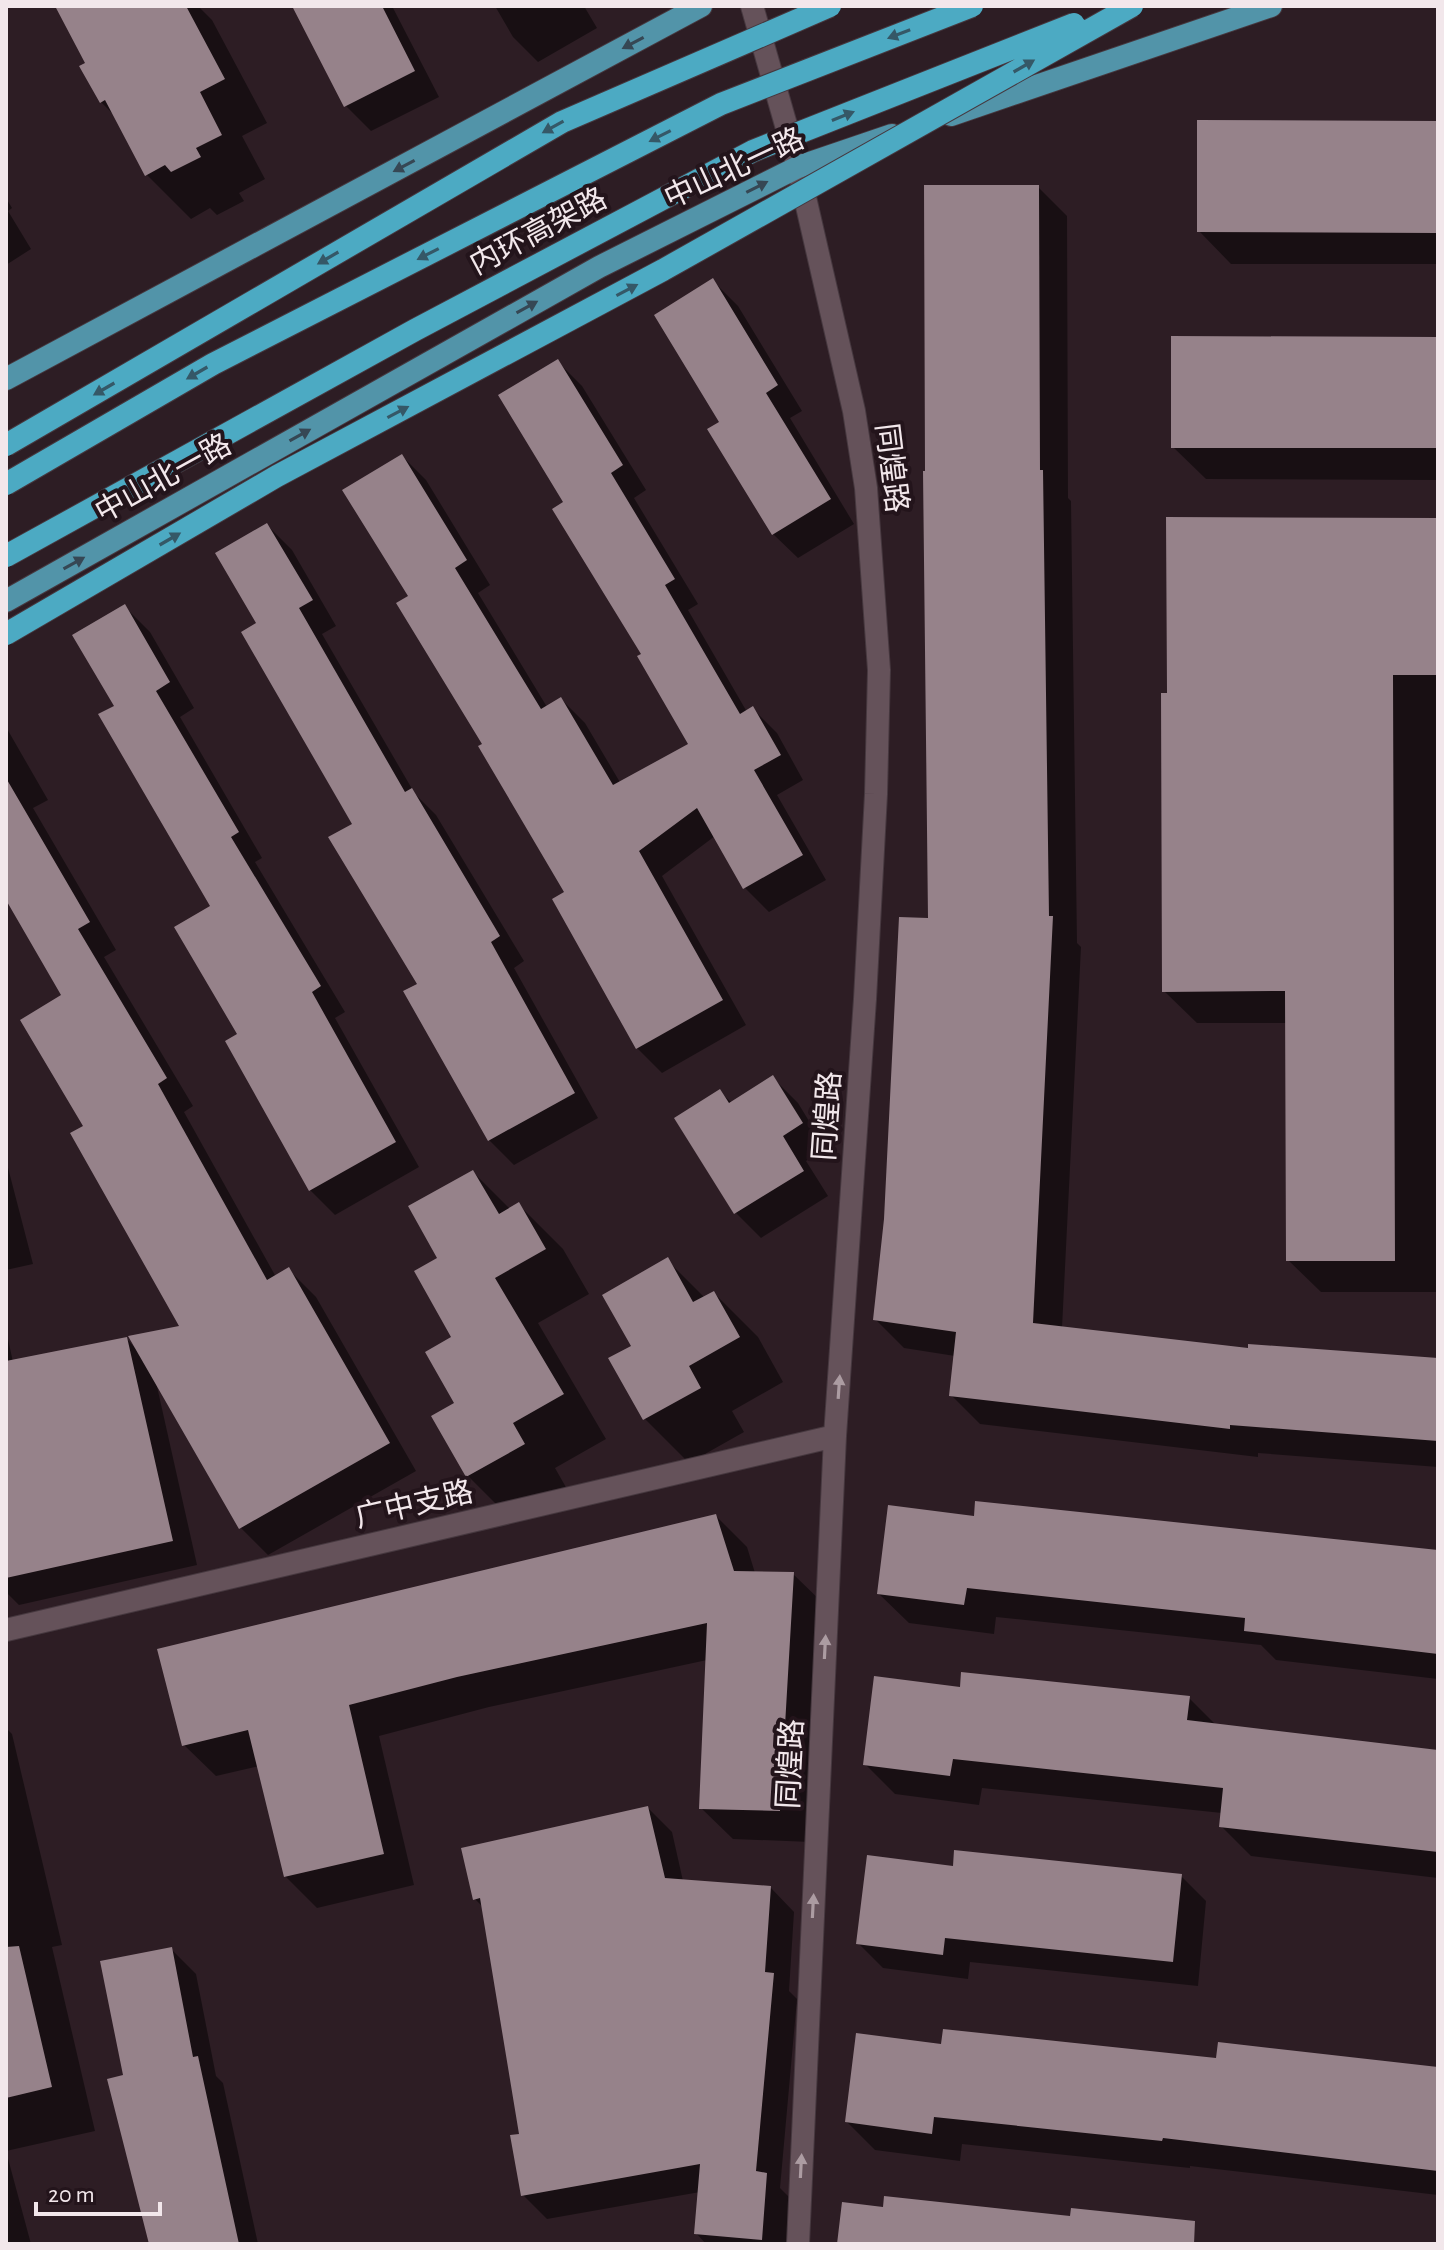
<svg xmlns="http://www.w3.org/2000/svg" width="1444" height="2250" font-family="'Alegreya Sans','Noto Sans SC',sans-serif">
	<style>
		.shadow { fill: #0007 }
		.building { fill: #96828a }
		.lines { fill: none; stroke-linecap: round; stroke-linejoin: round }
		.minor-casing { stroke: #46383f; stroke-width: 24 }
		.primary-casing { stroke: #46383f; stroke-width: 24 }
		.minor { stroke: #65525a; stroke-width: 22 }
		.primary { stroke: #5294a9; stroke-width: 22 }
		.trunk-bridge-casing { stroke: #46383f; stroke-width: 24; stroke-linecap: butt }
		.trunk-bridge { stroke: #4caac3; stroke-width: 22 }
		.oneway { fill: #355867 }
		.oneway2 { fill: #364754 }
		.oneway3 { fill: #ac9ca2 }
		.labels { text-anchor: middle; stroke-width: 8; stroke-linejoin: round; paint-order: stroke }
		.street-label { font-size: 30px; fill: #f2e7eb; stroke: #23141b }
	</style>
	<rect width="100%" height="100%" fill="#2d1d24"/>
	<path class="shadow" d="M 57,6 L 198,6 L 212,20 L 267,123 L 242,136 L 265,179 L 239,193 L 244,201 L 217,215 L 210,208 L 191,219 L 147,175 L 115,116 L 101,102 L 88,64 Z
		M 294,6 L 392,6 L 439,97 L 371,131 L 346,106 Z
		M 495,6 L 584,6 L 597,28 L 538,62 L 513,37 Z
		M 1438,123 L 1438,264 L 1231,264 L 1199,231 Z
		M 1038,187 L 1067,216 L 1068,498 L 1071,501 L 1077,943 L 1081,947 L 1062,1328 L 1250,1350 L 1438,1359 L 1438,1467 L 1258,1453 L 1258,1457 L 980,1424 L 951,1395 L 955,1356 L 904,1348 L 875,1319 Z
		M 6,198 L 12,208 L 8,211 L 31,249 L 6,265 Z
		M 713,281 L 738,306 L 802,411 L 790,418 L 854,524 L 798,558 L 773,534 L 722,423 Z
		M 1438,339 L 1438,480 L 1206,479 L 1173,447 Z
		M 557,361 L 582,386 L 646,490 L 634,498 L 698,604 L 688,610 L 747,712 L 753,709 L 777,733 L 803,780 L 777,795 L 826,880 L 769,912 L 745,888 L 715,836 L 662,876 L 746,1025 L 662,1073 L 637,1048 L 567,893 L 484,744 L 410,597 L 402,456 L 426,480 L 490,585 L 478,593 L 547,707 L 561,699 L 585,723 L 621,784 L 691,744 L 566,502 Z
		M 1438,520 L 1438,1292 L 1321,1292 L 1288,1260 L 1288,1023 L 1197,1023 L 1164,991 L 1169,695 Z
		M 267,525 L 292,550 L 336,626 L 322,634 L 415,794 L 436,815 L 524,961 L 514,968 L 598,1118 L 514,1165 L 489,1140 L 419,985 L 354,824 L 259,624 Z
		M 125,607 L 150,632 L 194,708 L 180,717 L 262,858 L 255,862 L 345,1012 L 335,1018 L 419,1167 L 335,1215 L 310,1190 L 240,1034 L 213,906 L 116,707 Z
		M 6,727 L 48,800 L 33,808 L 116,950 L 104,957 L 193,1106 L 184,1112 L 276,1277 L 289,1270 L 316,1297 L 416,1471 L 268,1555 L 241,1528 L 156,1382 L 197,1565 L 19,1605 L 6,1592 L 6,1330 L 13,1362 L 127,1339 L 135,1348 L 182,1328 L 86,1126 L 64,995 L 6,896 Z
		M 773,1078 L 798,1103 L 826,1149 L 806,1161 L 828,1196 L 761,1238 L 736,1213 L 720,1092 L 732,1103 Z
		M 6,1160 L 33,1264 L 6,1270 Z
		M 473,1172 L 511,1210 L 519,1205 L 563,1249 L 589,1294 L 538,1323 L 606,1439 L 555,1468 L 567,1489 L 512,1520 L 468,1476 L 457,1404 L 454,1338 L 439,1259 Z
		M 667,1260 L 705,1298 L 714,1293 L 758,1337 L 783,1382 L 732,1411 L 744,1432 L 689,1463 L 645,1419 L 634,1347 Z
		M 716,1516 L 747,1547 L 755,1573 L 793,1574 L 825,1605 L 811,1842 L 733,1839 L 701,1808 L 707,1660 L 489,1707 L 379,1736 L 414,1885 L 317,1908 L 285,1876 L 259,1766 L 216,1776 L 184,1745 Z
		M 975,1518 L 1438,1552 L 1438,1679 L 1276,1660 L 1261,1645 L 996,1617 L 994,1634 L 909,1623 L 879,1594 Z
		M 961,1689 L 1189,1698 L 1217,1726 L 1438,1752 L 1438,1878 L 1251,1856 L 1221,1826 L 1222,1813 L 982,1788 L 979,1805 L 895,1794 L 865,1764 Z
		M 6,1728 L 12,1734 L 62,1945 L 52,1947 L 95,2131 L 6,2151 L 31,2244 L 6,2244 Z
		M 648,1808 L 672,1832 L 683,1881 L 771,1888 L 794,1912 L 789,1991 L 797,1999 L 780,2188 L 790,2198 L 787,2244 L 706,2244 L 696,2233 L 700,2192 L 547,2219 L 523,2195 L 521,2135 L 484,1908 L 475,1899 Z
		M 954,1868 L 1181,1876 L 1206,1901 L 1198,1986 L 970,1962 L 968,1979 L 883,1968 L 858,1943 Z
		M 171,1949 L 196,1974 L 216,2076 L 223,2083 L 258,2244 L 151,2244 L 125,2076 Z
		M 943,2047 L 1438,2069 L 1438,2195 L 1190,2166 L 1190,2168 L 962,2144 L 960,2161 L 875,2150 L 847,2122 Z"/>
	<path class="building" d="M 55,6 L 186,6 L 225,79 L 200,92 L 222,135 L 196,148 L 201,157 L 171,172 L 165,165 L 145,176 L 105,100 L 100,103 L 79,66 L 85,63 Z
		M 292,6 L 382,6 L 415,71 L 344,107 Z
		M 1197,120 L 1438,121 L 1438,233 L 1197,232 Z
		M 924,185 L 1039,185 L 1040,470 L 1043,470 L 1049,916 L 1053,916 L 1033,1323 L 1248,1348 L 1248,1344 L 1438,1358 L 1438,1441 L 1230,1425 L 1230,1429 L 949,1396 L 956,1332 L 873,1320 L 884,1219 L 899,917 L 928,918 L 923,471 L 925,471 Z
		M 713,278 L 778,385 L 766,393 L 831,499 L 772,535 L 707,429 L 719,422 L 654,315 Z
		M 1171,336 L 1438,337 L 1438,448 L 1171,448 Z
		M 558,359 L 623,465 L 611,473 L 675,579 L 665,585 L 740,714 L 753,706 L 781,755 L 754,770 L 803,855 L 743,889 L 697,808 L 639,851 L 723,1000 L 636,1049 L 552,899 L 564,892 L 478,746 L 482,744 L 396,603 L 408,596 L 342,490 L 402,454 L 467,560 L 455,568 L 541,709 L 561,697 L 613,785 L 688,744 L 637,656 L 641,654 L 552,509 L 563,502 L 498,395 Z
		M 1166,517 L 1438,518 L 1438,675 L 1393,675 L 1395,1261 L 1286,1261 L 1285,991 L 1162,992 L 1161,693 L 1167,693 Z
		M 267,523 L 313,600 L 299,608 L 405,792 L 412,788 L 500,936 L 491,942 L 575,1093 L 488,1141 L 403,991 L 417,984 L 328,837 L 352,824 L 241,632 L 256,623 L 215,553 Z
		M 125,604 L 170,682 L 156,691 L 239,832 L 231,837 L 321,986 L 312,992 L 396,1142 L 309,1191 L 225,1041 L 237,1034 L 174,927 L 210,906 L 98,714 L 114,706 L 72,635 Z
		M 6,778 L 90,922 L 78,929 L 167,1078 L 158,1084 L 267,1280 L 289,1267 L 390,1443 L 239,1529 L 128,1336 L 179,1326 L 70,1133 L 83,1126 L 20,1020 L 61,995 L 6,900 Z
		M 773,1075 L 803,1123 L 783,1136 L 804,1171 L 734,1214 L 674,1118 L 720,1089 L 729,1103 Z
		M 473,1170 L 499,1214 L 519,1202 L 546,1249 L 495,1278 L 564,1394 L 513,1423 L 525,1444 L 466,1477 L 431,1416 L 454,1403 L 425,1352 L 451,1337 L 414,1271 L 437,1258 L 408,1206 Z
		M 668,1257 L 693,1302 L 714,1291 L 740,1337 L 689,1366 L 701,1388 L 643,1420 L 608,1358 L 631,1346 L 602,1295 Z
		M 127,1337 L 173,1541 L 6,1578 L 6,1361 Z
		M 975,1501 L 1438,1550 L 1438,1654 L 1244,1631 L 1245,1618 L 967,1588 L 964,1605 L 877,1594 L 888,1505 L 974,1516 Z
		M 716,1514 L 734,1571 L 794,1572 L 780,1811 L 699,1809 L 707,1623 L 457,1677 L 349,1705 L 384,1854 L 284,1877 L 248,1730 L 182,1746 L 157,1649 Z
		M 961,1672 L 1190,1696 L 1187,1720 L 1438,1750 L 1438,1852 L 1219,1827 L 1223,1788 L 953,1759 L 950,1776 L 863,1765 L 874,1676 L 960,1687 Z
		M 648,1806 L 665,1878 L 771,1886 L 765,1972 L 774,1973 L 756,2171 L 767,2173 L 762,2240 L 694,2234 L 700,2164 L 521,2196 L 510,2135 L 519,2134 L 480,1898 L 473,1900 L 461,1848 Z
		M 954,1850 L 1182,1874 L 1173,1962 L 945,1938 L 943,1955 L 856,1944 L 867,1855 L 953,1866 Z
		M 19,1946 L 52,2087 L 6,2098 L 6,1947 Z
		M 172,1947 L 193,2057 L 198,2056 L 239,2244 L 149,2244 L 107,2079 L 123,2075 L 100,1961 Z
		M 943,2029 L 1216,2058 L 1218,2042 L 1438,2067 L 1438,2171 L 1163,2138 L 1162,2141 L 934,2117 L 932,2134 L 845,2122 L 856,2033 L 941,2044 Z
		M 884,2196 L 1070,2216 L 1071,2208 L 1195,2221 L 1194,2244 L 837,2244 L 842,2202 L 883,2207 Z"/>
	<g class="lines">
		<g class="minor-casing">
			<path id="minor" d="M 752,6 L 798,167 L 854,411 L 866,488 L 879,670 L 876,794 L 865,999 L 835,1436 L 798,2244
				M 6,1630 L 835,1436"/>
		</g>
		<g class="primary-casing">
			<path id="primary" d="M 951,115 L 1271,6
				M 6,379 L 701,6
				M 6,601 L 599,267 L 798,167 L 892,135"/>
		</g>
		<use href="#minor" class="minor"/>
		<use href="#primary" class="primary"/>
		<g class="trunk-bridge-casing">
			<path id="trunk-bridge" d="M 6,445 L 562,122 L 830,6
				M 6,484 L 213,364 L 721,104 L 972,6
				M 6,556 L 415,330 L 753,151 L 1074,24
				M 6,634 L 277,476 L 663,270 L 1132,6"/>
		</g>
		<use href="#trunk-bridge" class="trunk-bridge"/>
	</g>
	<defs><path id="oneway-solid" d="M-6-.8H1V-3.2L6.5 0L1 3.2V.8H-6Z" transform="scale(2)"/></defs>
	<g class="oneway">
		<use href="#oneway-solid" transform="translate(899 34) rotate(159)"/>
		<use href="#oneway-solid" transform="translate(1024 66) rotate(-30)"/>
		<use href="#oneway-solid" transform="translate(843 116) rotate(-22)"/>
		<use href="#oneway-solid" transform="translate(553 127) rotate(151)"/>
		<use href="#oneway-solid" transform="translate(660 136) rotate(153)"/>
		<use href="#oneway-solid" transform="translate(428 254) rotate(153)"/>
		<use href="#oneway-solid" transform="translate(328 258) rotate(150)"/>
		<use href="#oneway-solid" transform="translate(627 290) rotate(-28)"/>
		<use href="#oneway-solid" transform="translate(197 373) rotate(150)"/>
		<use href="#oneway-solid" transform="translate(104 389) rotate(150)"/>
		<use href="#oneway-solid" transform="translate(398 412) rotate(-28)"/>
		<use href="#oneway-solid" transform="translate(170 539) rotate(-30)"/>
	</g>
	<g class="oneway2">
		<use href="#oneway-solid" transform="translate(633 43) rotate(152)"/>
		<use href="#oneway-solid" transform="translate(404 166) rotate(152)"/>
		<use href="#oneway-solid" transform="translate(757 187) rotate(-27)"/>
		<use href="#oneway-solid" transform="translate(527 307) rotate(-29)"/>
		<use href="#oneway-solid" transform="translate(300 435) rotate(-29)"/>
		<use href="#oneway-solid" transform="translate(74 563) rotate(-29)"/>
	</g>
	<g class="oneway3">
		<use href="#oneway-solid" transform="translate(839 1387) rotate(-86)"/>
		<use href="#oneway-solid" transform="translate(825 1647) rotate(-87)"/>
		<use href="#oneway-solid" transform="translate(813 1906) rotate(-87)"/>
		<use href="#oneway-solid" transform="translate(801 2166) rotate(-87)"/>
	</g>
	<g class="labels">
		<g class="street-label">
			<text transform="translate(734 168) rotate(-25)" y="10">中山北一路</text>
			<text transform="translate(538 231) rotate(-28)" y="10">内环高架路</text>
			<text transform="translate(892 468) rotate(83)" y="10">同煌路</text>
			<text transform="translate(163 478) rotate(-29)" y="10">中山北一路</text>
			<text transform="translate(827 1116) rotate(-86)" y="10">同煌路</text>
			<text transform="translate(414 1504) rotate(-13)" y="10">广中支路</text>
			<text transform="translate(790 1764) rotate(-87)" y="10">同煌路</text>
		</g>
	</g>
	<rect width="1444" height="2250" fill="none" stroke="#f2e7eb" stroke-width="16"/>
	<path d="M36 2202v12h124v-12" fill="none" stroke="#f2e7eb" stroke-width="4"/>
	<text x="48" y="2202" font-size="24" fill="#f2e7eb" stroke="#23141b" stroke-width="6" paint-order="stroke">20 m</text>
</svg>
